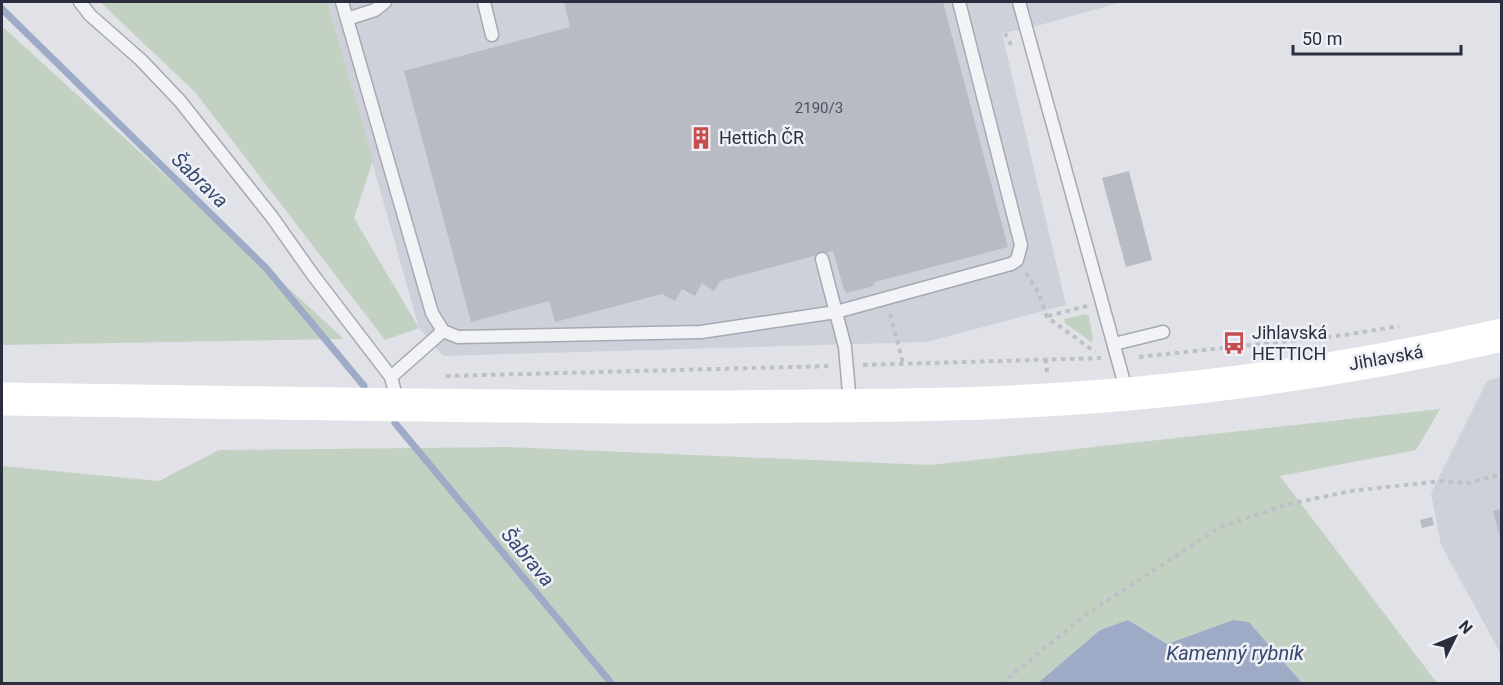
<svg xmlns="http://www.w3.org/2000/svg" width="1503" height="685" font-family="Roboto,sans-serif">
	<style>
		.built { fill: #ced1da }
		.green { fill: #c3d1c2 }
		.water { fill: #9dabc6 }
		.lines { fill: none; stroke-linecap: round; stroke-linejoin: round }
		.stream { stroke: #9dabc6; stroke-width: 7 }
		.building { fill: #b8bbc4 }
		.service-casing { stroke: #a6a8b2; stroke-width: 15 }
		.path { stroke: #bec0c7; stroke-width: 4; stroke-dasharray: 4.5 4.5; stroke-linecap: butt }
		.service { stroke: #f2f3f7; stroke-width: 12 }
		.secondary { stroke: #fff; stroke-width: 33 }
		.labels { text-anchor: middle; stroke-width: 5; stroke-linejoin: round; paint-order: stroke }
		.number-label { font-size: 15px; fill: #4e5160 }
		.poi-label { font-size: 18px; fill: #2a2e3e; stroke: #eff1f6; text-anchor: start }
		.street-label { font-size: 18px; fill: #2a2e3e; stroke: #eff1f6 }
		.water-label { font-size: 20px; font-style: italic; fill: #364870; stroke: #eff1f6 }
	</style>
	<rect width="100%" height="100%" fill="#e0e2e8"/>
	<path class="built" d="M 327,2 L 1122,2 L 1026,29 L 1002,33 L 1066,305 L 926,342 L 443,356 L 419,328 Z
		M 1501,377 L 1501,654 L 1441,545 L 1431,493 L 1487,381 Z"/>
	<path class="green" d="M 100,2 L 327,2 L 373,160 L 354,218 L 419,328 L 385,340 L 195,92 Z
		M 2,26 L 344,339 L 2,345 Z
		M 1086,314 L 1089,316 L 1093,339 L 1091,342 L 1065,323 L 1064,319 Z
		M 1440,409 L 1416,450 L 1280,476 L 1437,683 L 1302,683 L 1249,622 L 1233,620 L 1167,644 L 1128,620 L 1100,630 L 1038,683 L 2,683 L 2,466 L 159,481 L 219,450 L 508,447 L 930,465 Z"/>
	<path class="water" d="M 1128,620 L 1167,644 L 1233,620 L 1249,622 L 1302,683 L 1038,683 L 1100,630 Z"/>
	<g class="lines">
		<path class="stream" d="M 2,9 L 266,268 L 364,386
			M 395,423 L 612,684"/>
	</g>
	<path class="building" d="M 564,2 L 943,2 L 1008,247 L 875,282 L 873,286 L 847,293 L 844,290 L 833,251 L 720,281 L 714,291 L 702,283 L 695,296 L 682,289 L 675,301 L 662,294 L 555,322 L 549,301 L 471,322 L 404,71 L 570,27 Z
		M 1129,171 L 1152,260 L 1126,267 L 1102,178 Z
		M 1502,509 L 1502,540 L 1501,541 L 1493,511 Z
		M 1432,517 L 1434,525 L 1422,528 L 1420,520 Z"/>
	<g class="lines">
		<g class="service-casing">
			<path id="service" d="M 80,2 L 90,15 L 141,60 L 180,101 L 272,217 L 313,275 L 391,377 L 398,404
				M 342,2 L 432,313 L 443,331 L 458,337 L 701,332 L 836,312 L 1011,264 L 1017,260 L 1021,245 L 959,2
				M 484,2 L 492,35
				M 1019,2 L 1127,393
				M 347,19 L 375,10 L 385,2
				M 822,259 L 845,347 L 850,404
				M 1114,344 L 1163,332
				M 391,377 L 443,331"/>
		</g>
		<path class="path" d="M 1005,33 L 1012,47
			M 1026,273 L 1039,294 L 1047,317 L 1095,352
			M 890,314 L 903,363
			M 1048,316 L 1087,306
			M 1139,357 L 1345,335 L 1399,326
			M 1046,359 L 1047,374
			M 863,365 L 1101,358
			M 446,376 L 832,366
			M 1001,684 L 1084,616 L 1220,527 L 1289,504 L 1351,491 L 1441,481 L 1469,483 L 1502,474"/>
		<use href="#service" class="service"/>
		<path class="secondary" d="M 2,399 C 231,402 460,407 690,407 C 836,406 983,407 1128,394 C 1253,383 1379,363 1502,335"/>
	</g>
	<defs>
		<g id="building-bare" transform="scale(1.8)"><path d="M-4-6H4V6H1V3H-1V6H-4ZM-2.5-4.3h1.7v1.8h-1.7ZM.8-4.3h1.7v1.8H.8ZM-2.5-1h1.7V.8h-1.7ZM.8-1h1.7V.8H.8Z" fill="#c54d4e" stroke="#eff1f6" stroke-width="2.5" paint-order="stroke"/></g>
		<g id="bus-bare" transform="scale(1.8)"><path d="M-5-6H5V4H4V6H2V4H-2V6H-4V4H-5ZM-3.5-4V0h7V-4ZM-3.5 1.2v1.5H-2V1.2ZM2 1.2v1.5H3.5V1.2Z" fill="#c54d4e" stroke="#eff1f6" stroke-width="2.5" paint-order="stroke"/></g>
	</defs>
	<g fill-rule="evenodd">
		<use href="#building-bare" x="701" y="138"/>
		<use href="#bus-bare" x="1234" y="343"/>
	</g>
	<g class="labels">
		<g class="number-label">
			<text x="819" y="113">2190/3</text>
		</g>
		<g class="poi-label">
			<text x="719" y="144">Hettich ČR</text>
			<text x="1252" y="339">Jihlavská<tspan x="1252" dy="21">HETTICH</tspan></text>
		</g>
		<g class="street-label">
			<text transform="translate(1386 358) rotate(-10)" y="6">Jihlavská</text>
		</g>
		<g class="water-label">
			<text transform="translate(200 180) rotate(44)" y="7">Šabrava</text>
			<text transform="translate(528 557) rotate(50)" y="7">Šabrava</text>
			<text x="1235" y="660">Kamenný rybník</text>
		</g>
	</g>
	<rect width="1503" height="685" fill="none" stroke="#2a2e3e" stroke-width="6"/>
	<g transform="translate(1455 637) rotate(47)" stroke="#eff1f6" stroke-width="4.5" paint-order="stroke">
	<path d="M0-4.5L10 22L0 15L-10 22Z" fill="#2a2e3e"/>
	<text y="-9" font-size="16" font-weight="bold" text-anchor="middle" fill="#2a2e3e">N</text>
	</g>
	<path d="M1293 45v9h168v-9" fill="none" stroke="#2a2e3e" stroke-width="3"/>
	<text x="1302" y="45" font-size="18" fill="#2a2e3e" stroke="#eff1f6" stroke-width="4.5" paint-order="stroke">50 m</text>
</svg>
